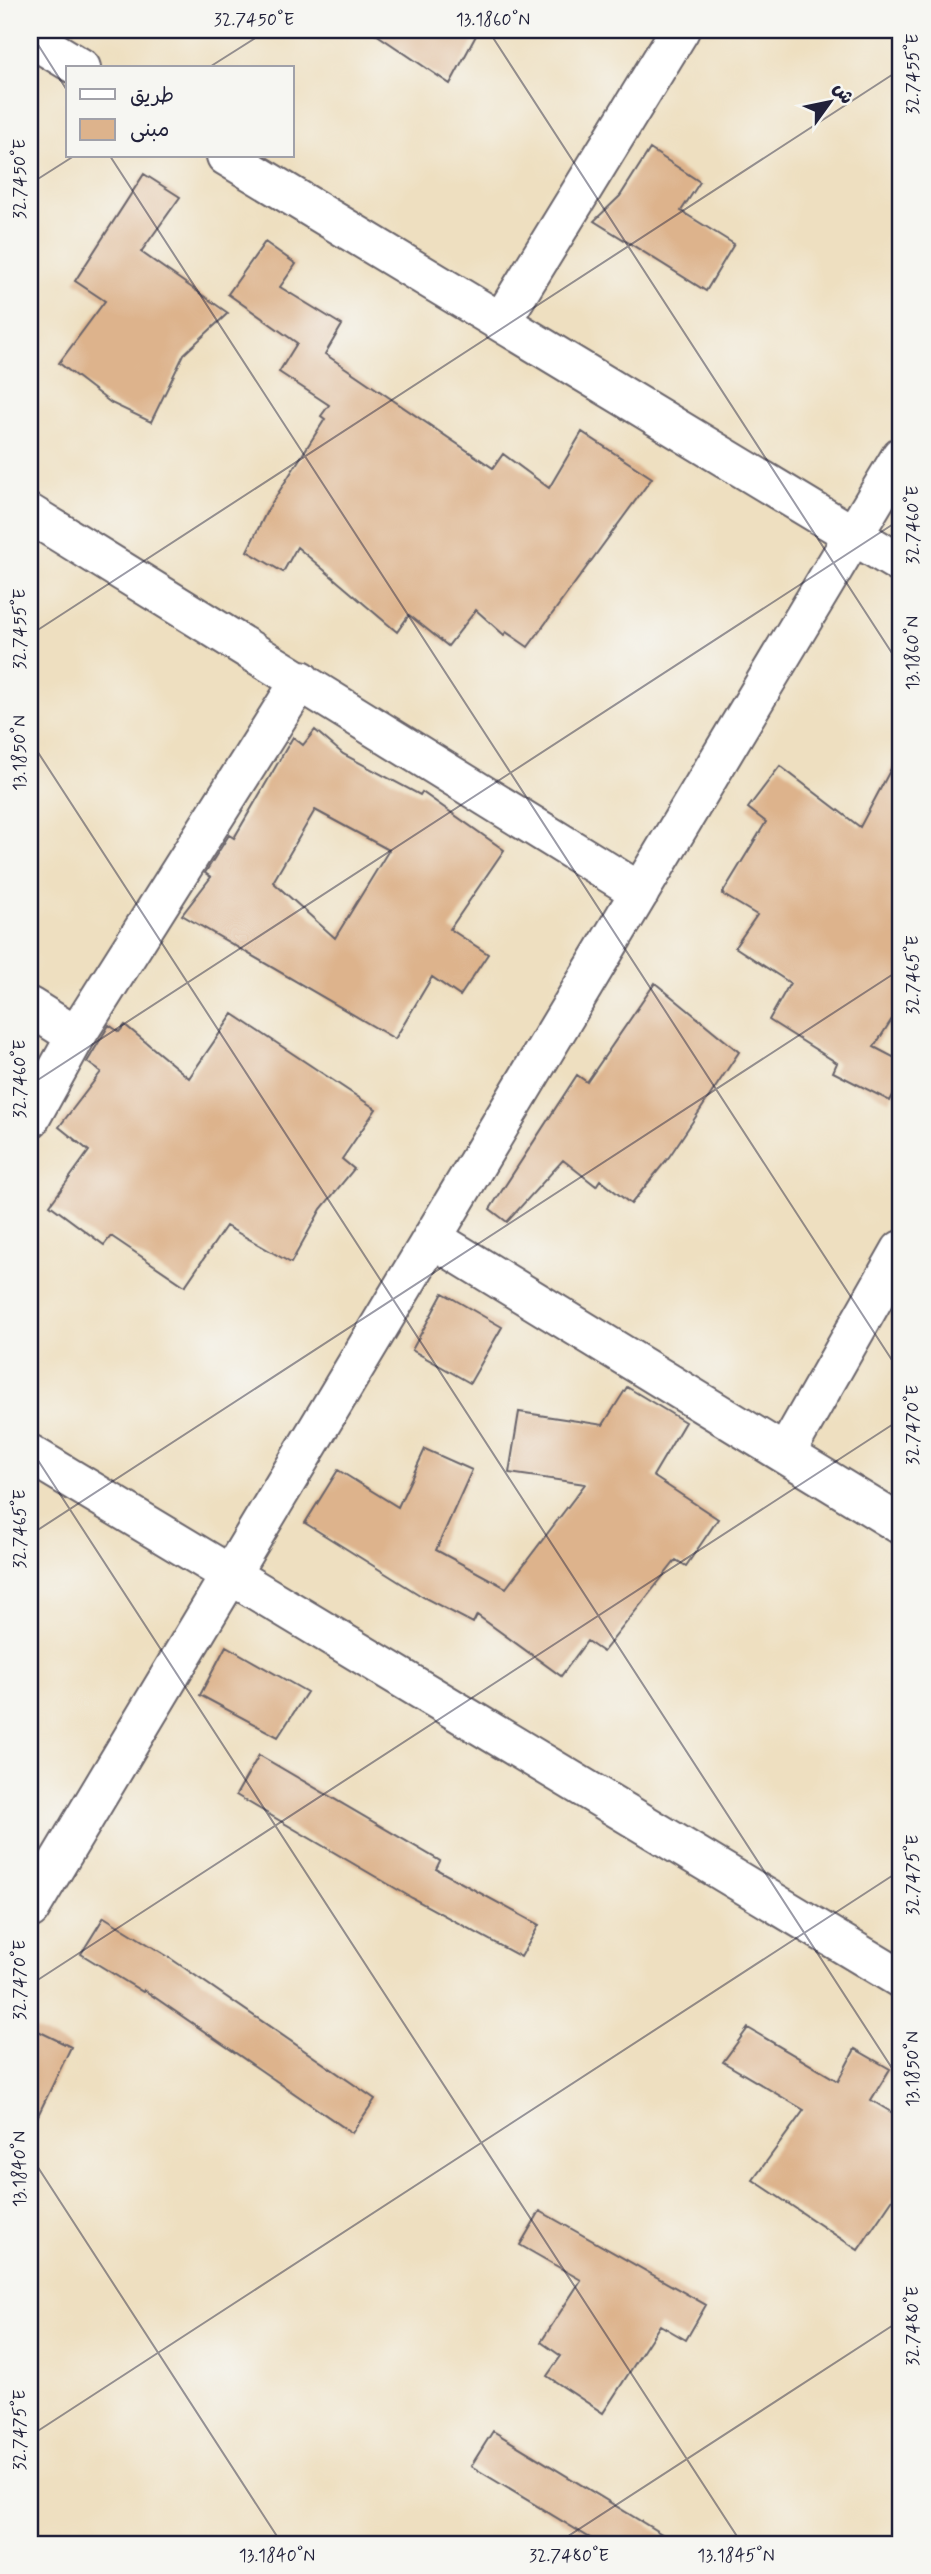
<svg xmlns="http://www.w3.org/2000/svg" width="931" height="2574" font-family="Mynerve,'Playpen Sans Arabic',sans-serif">
	<style>
		.building { fill: #ddb38c; fill-rule: evenodd }
		.lines { fill: none; stroke-linecap: round; stroke-linejoin: round }
		.street-casing { stroke: #69646a; stroke-width: 42 }
		.street { stroke: #fff; stroke-width: 38 }
		.ticks { fill: none; stroke: #22223b; stroke-width: 2; stroke-opacity: 0.45 }
		.neatline { fill: none; stroke: #22223b; stroke-width: 2.5 }
		.ticks-label { font-size: 18px; text-anchor: middle; fill: #22223b }
	</style>
	<rect width="100%" height="100%" fill="#f6f6f2"/>
	<filter id="ink" filterUnits="userSpaceOnUse"><feTurbulence type="fractalNoise" baseFrequency=".0143" numOctaves="2"/><feDisplacementMap in="SourceGraphic" scale="14" xChannelSelector="R" yChannelSelector="G"/><feConvolveMatrix kernelMatrix="1 2 1 2 8 2 1 2 1" color-interpolation-filters="sRGB"/></filter>
	<filter id="wash" filterUnits="userSpaceOnUse"><feTurbulence type="fractalNoise" baseFrequency=".00686" numOctaves="4" result="noise"/><feDisplacementMap in="SourceGraphic" scale="28" xChannelSelector="R" yChannelSelector="G"/><feGaussianBlur stdDeviation="1.57" result="paint"/><feColorMatrix in="noise" values="0 0 0 0 0 0 0 0 0 0 0 0 0 0 0 0 0 1.4 0 .05"/><feComposite in="paint" operator="in"/></filter>
	<g filter="url(#wash)">
		<rect width="100%" height="100%" fill="#eedfc0"/>
		<g id="blocks">
			<path class="building" d="M 370,30 L 479,30 L 450,84 Z
				M 650,149 L 700,182 L 681,211 L 734,244 L 706,291 L 594,221 L 620,196 Z
				M 144,174 L 180,197 L 141,252 L 228,313 L 184,354 L 151,422 L 111,403 L 59,363 L 105,301 L 75,281 Z
				M 265,242 L 296,264 L 280,287 L 342,325 L 325,354 L 493,468 L 503,454 L 549,488 L 582,432 L 652,478 L 528,647 L 506,632 L 504,635 L 476,610 L 448,646 L 409,615 L 397,632 L 297,547 L 283,572 L 247,551 L 268,509 L 325,419 L 321,416 L 329,405 L 279,372 L 297,343 L 228,294 Z
				M 315,730 L 343,754 L 420,795 L 422,792 L 504,850 L 450,929 L 488,954 L 460,996 L 432,977 L 395,1039 L 182,915 L 211,877 L 205,873 L 229,835 L 234,838 L 293,737 L 303,745 ZM 315,810 L 389,850 L 335,938 L 273,882 Z
				M 901,750 L 901,1005 L 874,1047 L 901,1061 L 901,1080 L 890,1101 L 833,1072 L 837,1063 L 769,1020 L 790,983 L 735,947 L 757,915 L 722,894 L 766,822 L 748,808 L 780,766 L 860,827 Z
				M 655,983 L 739,1052 L 669,1157 L 631,1204 L 600,1180 L 596,1186 L 563,1160 L 507,1222 L 490,1209 L 577,1075 L 587,1082 Z
				M 233,1014 L 376,1109 L 342,1159 L 354,1169 L 321,1209 L 291,1263 L 226,1226 L 185,1286 L 111,1236 L 104,1245 L 50,1205 L 89,1151 L 59,1127 L 101,1072 L 87,1062 L 109,1025 L 119,1032 L 125,1025 L 189,1078 Z
				M 443,1293 L 502,1327 L 470,1383 L 412,1350 Z
				M 627,1387 L 685,1422 L 653,1476 L 718,1519 L 686,1566 L 676,1560 L 603,1652 L 587,1641 L 561,1676 L 477,1615 L 473,1623 L 423,1597 L 305,1523 L 338,1470 L 398,1507 L 425,1449 L 472,1470 L 436,1550 L 506,1588 L 585,1484 L 509,1473 L 519,1412 L 603,1425 Z
				M 226,1646 L 307,1692 L 278,1737 L 200,1695 Z
				M 259,1755 L 440,1861 L 436,1869 L 539,1925 L 521,1957 L 412,1898 L 236,1795 Z
				M 104,1917 L 167,1956 L 375,2099 L 352,2133 L 144,1990 L 143,1992 L 81,1954 Z
				M 30,2027 L 71,2047 L 30,2132 Z
				M 748,2028 L 838,2081 L 855,2049 L 890,2069 L 871,2100 L 901,2118 L 901,2187 L 858,2250 L 753,2180 L 804,2110 L 723,2062 Z
				M 540,2211 L 706,2305 L 686,2340 L 660,2325 L 603,2413 L 547,2376 L 561,2356 L 541,2342 L 581,2280 L 520,2245 Z
				M 493,2431 L 678,2544 L 600,2544 L 471,2466 Z"/>
		</g>
	</g>
	<g filter="url(#ink)">
		<use href="#blocks" fill-opacity="0" stroke="#69646a" stroke-width="2"/>
		<g class="lines">
			<g class="street-casing">
				<path id="street" d="M 30,37 L 81,68
					M 226,156 L 901,564
					M 501,322 L 680,30
					M 30,514 L 640,892
					M 30,1007 L 76,1036
					M 30,1119 L 76,1036 L 301,680
					M 432,1238 L 901,1525
					M 30,1454 L 901,1979
					M 785,1454 L 901,1250
					M 30,1909 L 901,456"/>
			</g>
			<use href="#street" class="street"/>
		</g>
	</g>
	<path class="ticks" d="M 488,30 L 901,667M 30,32 L 68,92M 208,68 L 268,30M 110,156 L 901,1374M 30,184 L 74,156M 30,635 L 901,69M 30,740 L 901,2082M 30,1085 L 901,519M 30,1448 L 742,2544M 30,1535 L 901,969M 30,1985 L 901,1419M 30,2155 L 282,2544M 30,2436 L 901,1870M 556,2544 L 901,2320"/>
	<rect width="931" height="2574" fill="none" stroke="#f6f6f2" stroke-width="77"/>
	<rect x="66" y="66" width="228" height="91" fill="#f6f6f2" stroke="#a1a1a9" stroke-width="2"/>
	<rect x="80" y="89" width="35" height="10" fill="#ffffff" stroke="#a1a1a9" stroke-width="2"/>
	<text x="130" y="102" font-size="21" fill="#22223b">طريق</text>
	<rect x="80" y="119" width="35" height="21" fill="#ddb38c" stroke="#a1a1a9" stroke-width="2"/>
	<text x="130" y="136" font-size="21" fill="#22223b">مبنى</text>
	<g transform="translate(830 102) rotate(57)" stroke="#f6f6f2" stroke-width="5" paint-order="stroke">
	<path d="M0-5L12 26L0 18L-12 26Z" fill="#22223b"/>
	<text y="-10" font-size="19" font-weight="bold" text-anchor="middle" fill="#22223b">ش</text>
	</g>
	<rect x="38" y="38" width="854" height="2498" class="neatline"/>
	<g class="ticks-label">
		<text x="254" y="25">32.7450°E</text>
		<text x="493" y="25">13.1860°N</text>
		<text transform="translate(912 74) rotate(-90)" y="6">32.7455°E</text>
		<text transform="translate(19 179) rotate(-90)" y="6">32.7450°E</text>
		<text transform="translate(912 525) rotate(-90)" y="6">32.7460°E</text>
		<text transform="translate(19 629) rotate(-90)" y="6">32.7455°E</text>
		<text transform="translate(912 653) rotate(-90)" y="6">13.1860°N</text>
		<text transform="translate(19 753) rotate(-90)" y="6">13.1850°N</text>
		<text transform="translate(912 975) rotate(-90)" y="6">32.7465°E</text>
		<text transform="translate(19 1079) rotate(-90)" y="6">32.7460°E</text>
		<text transform="translate(912 1425) rotate(-90)" y="6">32.7470°E</text>
		<text transform="translate(19 1529) rotate(-90)" y="6">32.7465°E</text>
		<text transform="translate(912 1875) rotate(-90)" y="6">32.7475°E</text>
		<text transform="translate(19 1980) rotate(-90)" y="6">32.7470°E</text>
		<text transform="translate(912 2069) rotate(-90)" y="6">13.1850°N</text>
		<text transform="translate(19 2169) rotate(-90)" y="6">13.1840°N</text>
		<text transform="translate(912 2326) rotate(-90)" y="6">32.7480°E</text>
		<text transform="translate(19 2430) rotate(-90)" y="6">32.7475°E</text>
		<text x="277" y="2561">13.1840°N</text>
		<text x="569" y="2561">32.7480°E</text>
		<text x="736" y="2561">13.1845°N</text>
	</g>
</svg>
